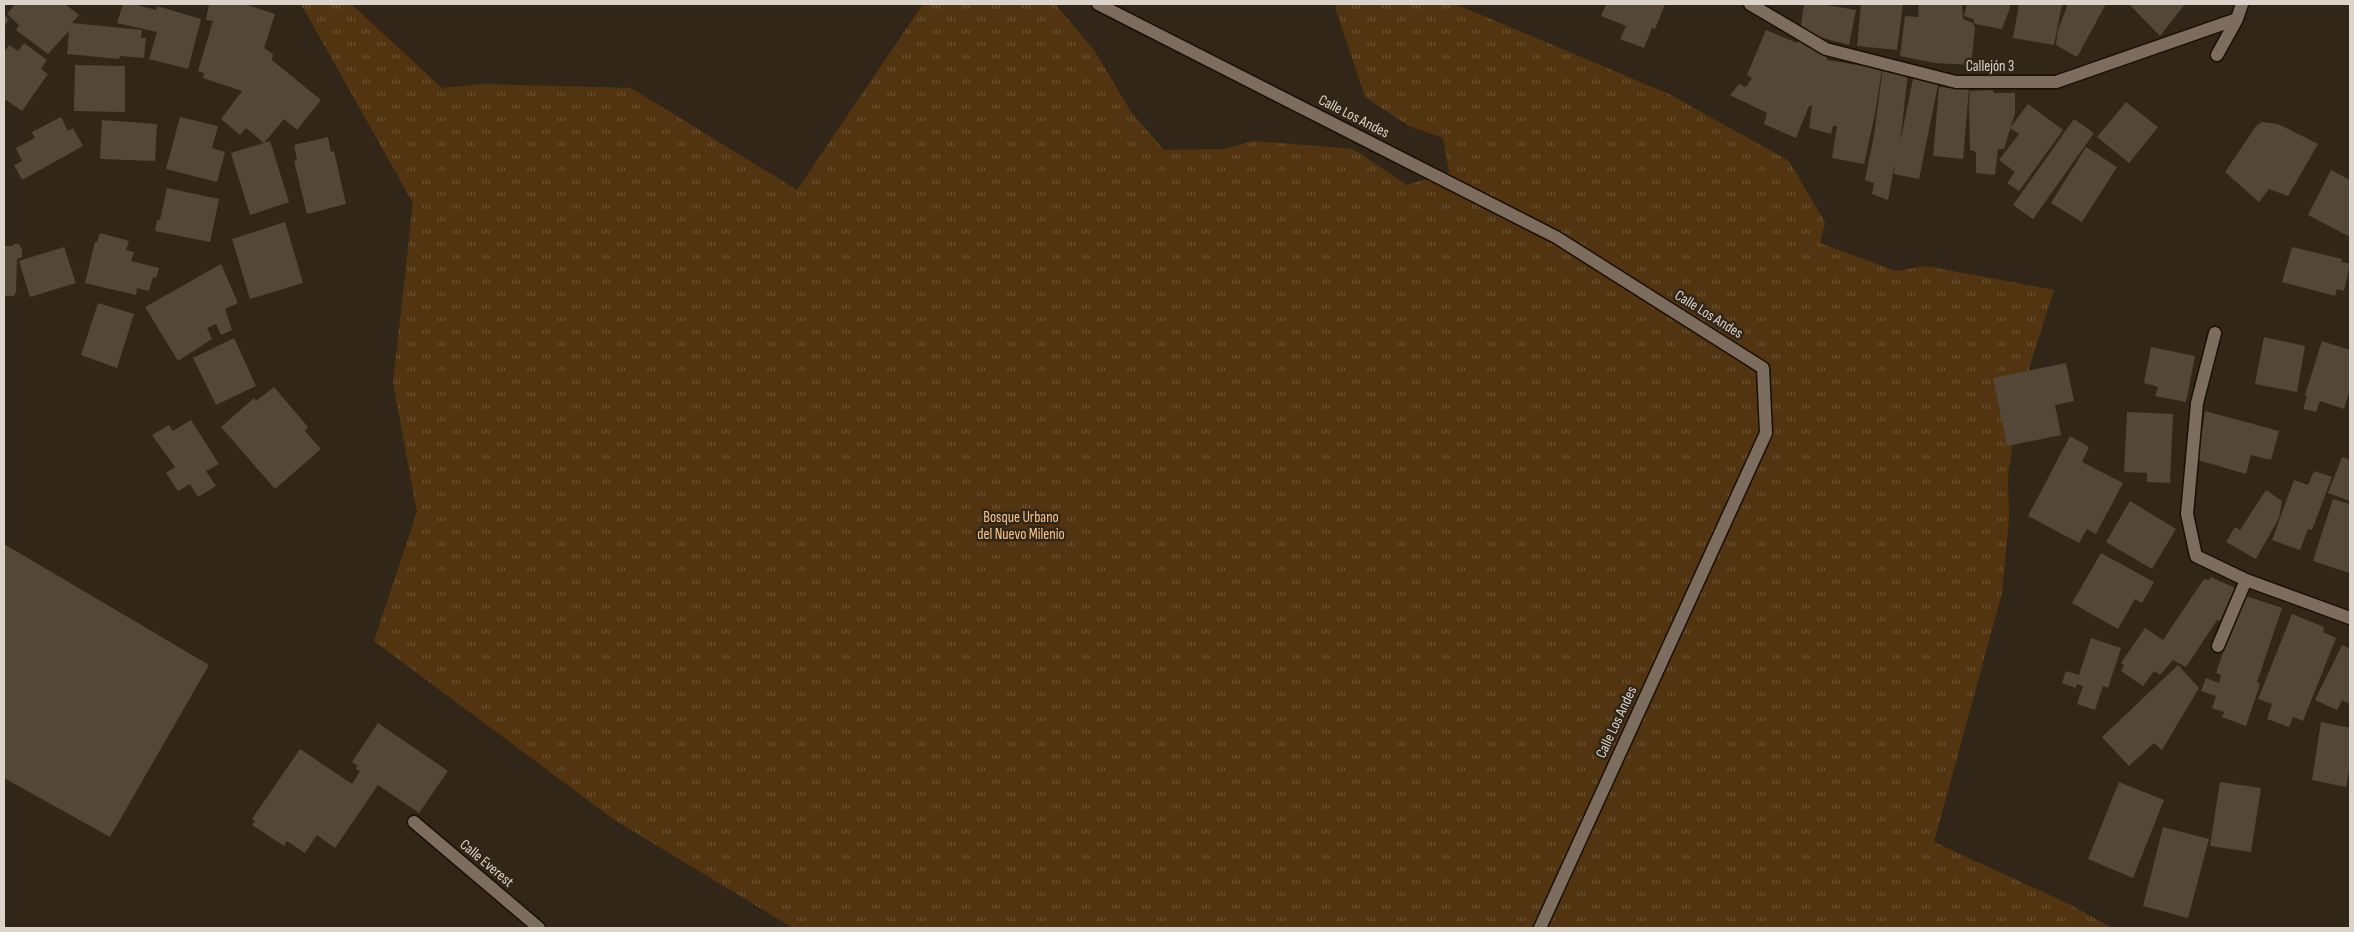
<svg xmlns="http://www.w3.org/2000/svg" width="2354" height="932" font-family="'Sofia Sans Condensed',sans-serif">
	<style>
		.park { fill: url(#park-tufts) }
		.building { fill: #544738 }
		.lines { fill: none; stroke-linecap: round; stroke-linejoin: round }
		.minor-casing { stroke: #190f04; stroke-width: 15 }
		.minor { stroke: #7c6d5e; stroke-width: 12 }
		.labels { text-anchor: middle; stroke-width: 5; stroke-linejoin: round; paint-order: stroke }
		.street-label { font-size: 15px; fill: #dcd4cb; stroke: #322619 }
		.park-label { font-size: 15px; fill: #fac78e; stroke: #322619 }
	</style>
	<defs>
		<pattern id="park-tufts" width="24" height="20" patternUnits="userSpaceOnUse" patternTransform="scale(1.25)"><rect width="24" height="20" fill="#523510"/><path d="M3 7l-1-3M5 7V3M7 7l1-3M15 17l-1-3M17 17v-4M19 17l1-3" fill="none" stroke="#6a5131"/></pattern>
	</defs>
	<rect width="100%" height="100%" fill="#322619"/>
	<path class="park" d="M 301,4 L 351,4 L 442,88 L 483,84 L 631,88 L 797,190 L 923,4 L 1055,4 L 1094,50 L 1131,112 L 1164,150 L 1223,149 L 1254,141 L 1353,149 L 1407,185 L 1449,172 L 1443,138 L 1409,126 L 1365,97 L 1335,7 L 1337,4 L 1455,4 L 1669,94 L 1789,161 L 1825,222 L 1820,243 L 1896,271 L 1926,266 L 2054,290 L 2020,397 L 2008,475 L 2009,518 L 2002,593 L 1934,842 L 2069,904 L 2112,928 L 793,928 L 613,819 L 374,641 L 417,512 L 393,383 L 413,203 Z"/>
	<path class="building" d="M 15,4 L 65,4 L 79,15 L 72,23 L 142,30 L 141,38 L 146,38 L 144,58 L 120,56 L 119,59 L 67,54 L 69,31 L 48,54 L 16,30 L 19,25 L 7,14 Z
		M 123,4 L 133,4 L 156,10 L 157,6 L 201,19 L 188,69 L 149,59 L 157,32 L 117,23 Z
		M 209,4 L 245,4 L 275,14 L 264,48 L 273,54 L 272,60 L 321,100 L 297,130 L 284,119 L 264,143 L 246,128 L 240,135 L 221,119 L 242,91 L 203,78 L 204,73 L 198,71 L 213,21 L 206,20 Z
		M 1606,4 L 1665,4 L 1655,29 L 1652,28 L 1644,48 L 1620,39 L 1626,26 L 1601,16 Z
		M 1804,4 L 1821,4 L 1856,10 L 1849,45 L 1800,32 Z
		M 1861,4 L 1903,4 L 1897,50 L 1857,46 Z
		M 1919,4 L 1962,4 L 1963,19 L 1973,23 L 1975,28 L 1971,65 L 1935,63 L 1900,56 L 1905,16 L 1918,17 Z
		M 1967,4 L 2010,4 L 2010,8 L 2002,29 L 1975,24 L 1973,19 L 1964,16 Z
		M 2019,4 L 2062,4 L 2054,45 L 2013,38 Z
		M 2068,4 L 2106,4 L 2077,57 L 2056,45 L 2058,30 Z
		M 2129,4 L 2185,4 L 2160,36 Z
		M 4,15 L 9,19 L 4,27 Z
		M 1766,30 L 1797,43 L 1799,37 L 1826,49 L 1827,60 L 1882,69 L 1875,114 L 1864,164 L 1832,158 L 1837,126 L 1833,126 L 1831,134 L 1809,128 L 1812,106 L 1809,106 L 1796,138 L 1764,124 L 1767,113 L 1730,95 L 1739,84 L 1746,87 L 1752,78 L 1747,75 Z
		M 24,43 L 47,60 L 41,69 L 48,74 L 22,111 L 6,100 L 4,102 L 4,52 L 9,45 L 18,51 Z
		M 75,65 L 125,66 L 125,112 L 74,111 Z
		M 1883,67 L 1908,73 L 1900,143 L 1914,74 L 1939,80 L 1919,179 L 1894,174 L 1895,163 L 1888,200 L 1872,194 L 1874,183 L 1865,180 L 1874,135 Z
		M 1939,87 L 1969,89 L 1963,159 L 1933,156 Z
		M 1993,90 L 1994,93 L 2015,93 L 2015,113 L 2004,149 L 1998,149 L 1995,175 L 1976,173 L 1976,152 L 1970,150 L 1969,104 L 1970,91 Z
		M 2126,102 L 2158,127 L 2129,163 L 2097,137 Z
		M 2028,104 L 2063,130 L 2019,191 L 2007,183 L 2015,172 L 1999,160 L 2019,134 L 2010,128 Z
		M 61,117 L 68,131 L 73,128 L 83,146 L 22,180 L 14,165 L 22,161 L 16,148 L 35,138 L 32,132 Z
		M 180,117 L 218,126 L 212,148 L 225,152 L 217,182 L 166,169 Z
		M 2074,119 L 2094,133 L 2033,219 L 2013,205 Z
		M 102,120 L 157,124 L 155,161 L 100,159 Z
		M 2262,122 L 2278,124 L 2318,144 L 2288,196 L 2269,189 L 2259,202 L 2225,172 L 2256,126 Z
		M 328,137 L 331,152 L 334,151 L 346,204 L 307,214 L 294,161 L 297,160 L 294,145 Z
		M 270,141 L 289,202 L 250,215 L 231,153 Z
		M 2086,147 L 2117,167 L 2082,222 L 2051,203 Z
		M 2331,170 L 2350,180 L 2350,237 L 2308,215 Z
		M 167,188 L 219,199 L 210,242 L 155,231 L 157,220 L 160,220 Z
		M 285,222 L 303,283 L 250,299 L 232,239 Z
		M 100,233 L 129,241 L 126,250 L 134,252 L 131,261 L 159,268 L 156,278 L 153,277 L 149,291 L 137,288 L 136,295 L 85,283 L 95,242 L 97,242 Z
		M 14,244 L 19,244 L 22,250 L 22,257 L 17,259 L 16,292 L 14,296 L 4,296 L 4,246 L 13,246 Z
		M 64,247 L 76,283 L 30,297 L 19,261 Z
		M 2292,247 L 2342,259 L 2341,262 L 2350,264 L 2344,291 L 2337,289 L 2335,296 L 2282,282 Z
		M 221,264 L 238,303 L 225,309 L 232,330 L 221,335 L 216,324 L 207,328 L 212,339 L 178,361 L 145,307 Z
		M 98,303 L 134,314 L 117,368 L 81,355 Z
		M 2264,337 L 2305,346 L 2297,392 L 2255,384 Z
		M 234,338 L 256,386 L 216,405 L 193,358 Z
		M 2322,341 L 2350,350 L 2350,389 L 2344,409 L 2320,401 L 2316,412 L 2303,409 L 2307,396 L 2305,395 Z
		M 2151,347 L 2195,356 L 2186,402 L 2155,396 L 2158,387 L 2144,383 Z
		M 2066,363 L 2074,401 L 2055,405 L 2061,435 L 2007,446 L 1993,378 Z
		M 274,387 L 308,427 L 305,431 L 321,449 L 275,489 L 221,427 L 254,398 L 256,401 Z
		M 2205,411 L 2279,431 L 2271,460 L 2251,455 L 2246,474 L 2198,460 Z
		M 2127,412 L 2173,414 L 2170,483 L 2147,482 L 2147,473 L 2124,472 Z
		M 191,420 L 219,464 L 206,471 L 216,486 L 198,497 L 190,484 L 178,491 L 166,473 L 175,467 L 152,435 L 169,425 L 173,431 Z
		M 2070,436 L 2089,447 L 2082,462 L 2123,483 L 2096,534 L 2087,529 L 2079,543 L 2028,516 Z
		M 2342,457 L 2350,460 L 2350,501 L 2328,493 Z
		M 2314,471 L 2332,477 L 2312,530 L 2308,529 L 2300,550 L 2272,540 L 2294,480 L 2308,485 Z
		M 2266,490 L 2282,501 L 2279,518 L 2256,559 L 2226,542 L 2235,527 L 2240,530 Z
		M 2333,499 L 2350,504 L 2350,573 L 2313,561 Z
		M 2130,501 L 2176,529 L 2152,569 L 2106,542 Z
		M 4,544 L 209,665 L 110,837 L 4,778 Z
		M 2101,553 L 2154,582 L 2142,603 L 2135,599 L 2118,629 L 2072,603 Z
		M 2211,577 L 2235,588 L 2220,621 L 2217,620 L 2186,667 L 2173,660 L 2160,675 L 2154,671 L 2143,686 L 2121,671 L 2124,665 L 2121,663 L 2145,628 L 2163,640 L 2204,579 L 2209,580 Z
		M 2243,595 L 2282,608 L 2257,682 L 2260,684 L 2246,726 L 2222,717 L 2224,712 L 2212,708 L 2216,696 L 2201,691 L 2206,678 L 2219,683 L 2221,675 L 2216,673 Z
		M 2292,614 L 2324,627 L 2323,632 L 2336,638 L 2303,721 L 2293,717 L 2289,727 L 2267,719 L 2272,704 L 2258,699 Z
		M 2091,638 L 2121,648 L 2108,688 L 2103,686 L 2095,710 L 2077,704 L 2083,686 L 2077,684 L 2076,688 L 2062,683 L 2066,671 L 2079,675 Z
		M 2342,645 L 2350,649 L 2350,704 L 2342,700 L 2337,710 L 2315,700 Z
		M 2178,665 L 2199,688 L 2162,750 L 2154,743 L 2129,766 L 2102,737 Z
		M 2321,722 L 2350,728 L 2350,766 L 2346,787 L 2312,780 Z
		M 378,723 L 448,771 L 419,813 L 378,785 L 335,848 L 317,835 L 305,853 L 287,841 L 284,846 L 252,825 L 255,821 L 252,819 L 300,749 L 352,784 L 360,771 L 356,769 L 357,765 L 352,762 Z
		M 2119,782 L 2164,800 L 2133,878 L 2088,859 Z
		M 2220,782 L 2261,788 L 2251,852 L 2210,846 Z
		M 2163,827 L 2209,839 L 2188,918 L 2143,906 Z"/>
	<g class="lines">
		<g class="minor-casing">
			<path id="minor" d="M 1098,4 L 1556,237 L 1763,368 L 1766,433 L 1540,928
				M 1750,4 L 1826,49 L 1956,82 L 2056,82 L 2237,19
				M 2217,55 L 2237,19 L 2242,4
				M 2215,333 L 2197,403 L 2187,514 L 2196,556 L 2246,580 L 2350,618
				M 2218,646 L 2246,580
				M 414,822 L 539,928"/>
		</g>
		<use href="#minor" class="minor"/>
	</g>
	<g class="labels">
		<g class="street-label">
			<text x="1990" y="71">Callejón 3</text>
			<text transform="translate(1354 116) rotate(27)" y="5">Calle Los Andes</text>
			<text transform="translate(1709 314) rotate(32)" y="5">Calle Los Andes</text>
			<text transform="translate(1616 722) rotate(-65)" y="5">Calle Los Andes</text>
			<text transform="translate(487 863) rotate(40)" y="5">Calle Everest</text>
		</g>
		<g class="park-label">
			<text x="1021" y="522">Bosque Urbano<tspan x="1021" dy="17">del Nuevo Milenio</tspan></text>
		</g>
	</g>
	<rect width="2354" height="932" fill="none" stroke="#dcd4cb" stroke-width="10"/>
</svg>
